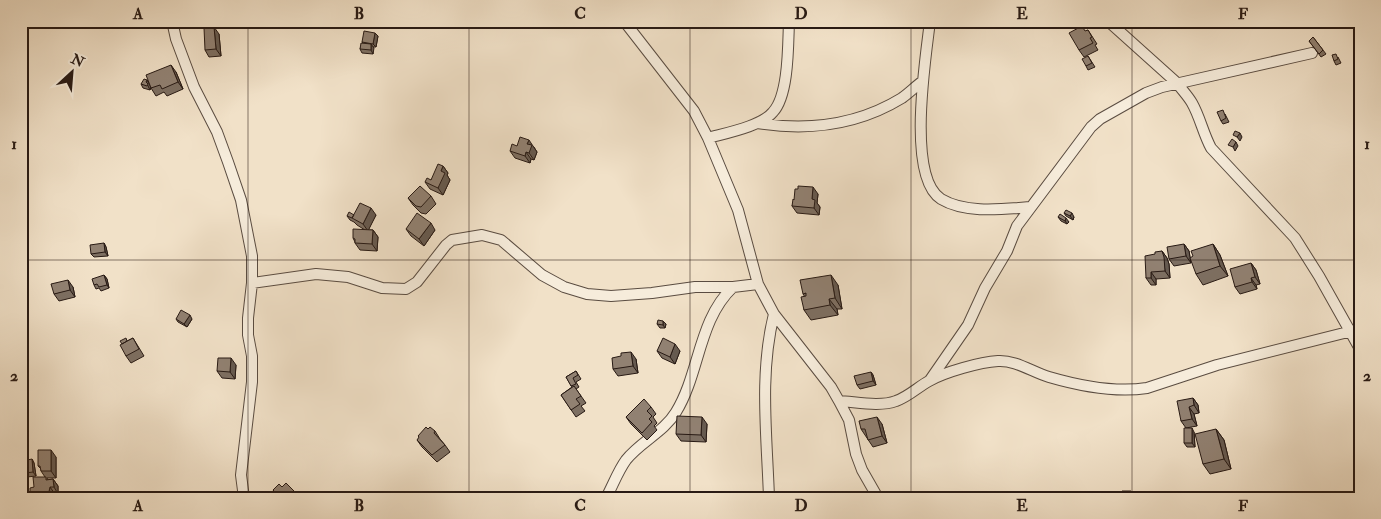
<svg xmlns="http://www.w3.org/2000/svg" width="1381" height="519" font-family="'IM FELL Double Pica',serif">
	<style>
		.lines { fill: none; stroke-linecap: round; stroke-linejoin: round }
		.street-casing { stroke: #5a4c41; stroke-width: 12 }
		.street { stroke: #f6ecdb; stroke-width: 10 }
		.wall { fill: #7d6f62; stroke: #281a14 }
		.shaded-wall { fill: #665a50; stroke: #281a14 }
		.building { fill: #918172; stroke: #281a14 }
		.grid { fill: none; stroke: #281a14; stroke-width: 1; stroke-opacity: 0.55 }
		.neatline { fill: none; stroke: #281a14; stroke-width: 2 }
		.grid-label { font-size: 16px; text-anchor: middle; font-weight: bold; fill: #281a14 }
	</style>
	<rect width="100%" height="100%" fill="#f1e1c8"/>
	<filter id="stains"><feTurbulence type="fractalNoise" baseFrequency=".004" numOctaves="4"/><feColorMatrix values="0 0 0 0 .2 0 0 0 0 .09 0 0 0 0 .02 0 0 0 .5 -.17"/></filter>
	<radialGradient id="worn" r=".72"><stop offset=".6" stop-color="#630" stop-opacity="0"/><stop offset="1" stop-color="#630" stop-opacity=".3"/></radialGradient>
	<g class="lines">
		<g class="street-casing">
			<path id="street" d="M 172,21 L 176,39 L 194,87 L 217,132 L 228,162 L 241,200 L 252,256 L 252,283 L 248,318 L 248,335 L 252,356 L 252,382 L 241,475 L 244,498
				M 624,21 L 694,111 L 708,138 L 738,210 L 758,284 L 774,314 L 831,387 L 839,401 L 849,420 L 856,454 L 862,470 L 878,498
				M 930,21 C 926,56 906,177 941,199 C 966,214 1003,209 1031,207
				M 1108,21 L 1177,83 C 1182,90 1188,96 1192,103 C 1200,117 1203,133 1211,148 L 1295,238 L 1319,276 L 1360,349
				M 757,123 C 807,131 858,125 902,98 C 909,93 916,86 923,81
				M 708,138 C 726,133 762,126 773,112 C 789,95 788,44 789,21
				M 252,283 L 316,274 L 348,277 L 382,288 L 406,289 L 417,282 L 446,245 L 452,240 L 482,235 L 501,240 L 542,275 L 564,287 L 587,294 L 611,296 L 652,293 L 695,287 L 733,287 L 758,284
				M 930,380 L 968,325 L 985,288 L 1007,251 L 1017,226 L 1091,127 L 1100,119 L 1146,93 L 1162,87 L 1312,53
				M 839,401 C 857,402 880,407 896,401 C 908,397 918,387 929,381 C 945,372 980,362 998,361 C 1016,360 1032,372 1049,377 C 1080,386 1115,393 1147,388 L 1217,365 L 1360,329
				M 606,498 C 613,485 618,471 626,460 C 640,442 664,432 676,412 C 700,373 698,320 733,287
				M 769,498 C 767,436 759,374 774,314"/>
		</g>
		<use href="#street" class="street"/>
	</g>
	<path class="wall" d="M 1088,30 L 1097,44 L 1095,45 L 1098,50 L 1084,57 L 1079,50 L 1086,31 Z
		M 219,34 L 221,56 L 209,57 L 205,50 Z
		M 378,36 L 376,47 L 373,47 L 373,54 L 362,53 L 360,49 L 363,43 L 362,42 Z
		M 1313,37 L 1326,54 L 1321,57 L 1309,41 Z
		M 1088,56 L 1095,67 L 1088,70 L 1086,66 Z
		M 1338,57 L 1341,63 L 1336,65 L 1334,61 Z
		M 176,72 L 183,89 L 167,96 L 164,92 L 156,96 L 151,88 Z
		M 147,80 L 151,87 L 150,90 L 143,88 L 141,84 Z
		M 1225,114 L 1229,122 L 1223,124 L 1221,121 Z
		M 517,146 L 534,147 L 537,152 L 534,160 L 531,159 L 530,163 L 515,158 L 510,151 Z
		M 443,166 L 448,173 L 447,175 L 450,180 L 443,195 L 430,189 L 425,182 L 431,180 Z
		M 818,194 L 817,203 L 820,207 L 819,215 L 797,213 L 792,206 L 794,200 Z
		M 431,196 L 436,204 L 426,214 L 421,213 L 413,205 L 408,198 Z
		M 1064,213 L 1074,217 L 1073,220 L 1066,216 Z
		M 354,215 L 376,215 L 368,230 L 373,230 L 378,237 L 377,251 L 360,250 L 355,243 L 355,242 L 353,238 L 365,230 L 357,225 L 354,222 L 350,220 L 347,216 Z
		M 1058,217 L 1069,222 L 1067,224 L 1061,221 Z
		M 406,229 L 435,230 L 424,246 L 411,236 Z
		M 104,243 L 106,247 L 108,256 L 94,257 L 91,254 Z
		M 1184,244 L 1189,251 L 1191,263 L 1174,266 L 1169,259 Z
		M 1213,244 L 1220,255 L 1228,276 L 1203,285 L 1196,274 Z
		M 1162,251 L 1167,258 L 1169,264 L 1170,278 L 1156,279 L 1156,285 L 1151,285 L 1146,278 L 1155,254 Z
		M 1251,263 L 1256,270 L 1260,284 L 1256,285 L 1257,289 L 1240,294 L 1235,287 Z
		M 104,275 L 107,279 L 109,288 L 101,291 L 99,288 L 96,289 L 94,285 Z
		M 838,285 L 842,309 L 837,309 L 838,315 L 811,320 L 804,310 L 805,297 L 803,294 Z
		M 73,287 L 75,297 L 59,301 L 54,294 Z
		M 176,319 L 192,319 L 187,327 L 178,322 Z
		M 663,321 L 666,324 L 665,328 L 660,328 L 657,324 Z
		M 133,338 L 144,356 L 131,363 L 126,356 L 127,341 Z
		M 657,351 L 680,351 L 675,364 L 662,358 Z
		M 636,359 L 638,373 L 618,376 L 613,369 Z
		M 236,365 L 235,379 L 222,378 L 217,371 Z
		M 576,371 L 581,379 L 576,382 L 579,387 L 576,389 L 586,403 L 581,406 L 585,411 L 576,417 L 561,395 L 572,387 L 566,377 Z
		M 871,372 L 873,375 L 876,385 L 860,389 L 857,385 Z
		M 1193,398 L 1198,405 L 1199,413 L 1194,414 L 1197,426 L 1186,428 L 1181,421 Z
		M 651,407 L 656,414 L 653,417 L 657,423 L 654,426 L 657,430 L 647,440 L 631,424 L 626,417 Z
		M 707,424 L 706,442 L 681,441 L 676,434 Z
		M 882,424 L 887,443 L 873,447 L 861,429 Z
		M 428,429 L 435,431 L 440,439 L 445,445 L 450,452 L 437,462 L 422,447 L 417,440 Z
		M 1216,429 L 1224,440 L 1231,469 L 1210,474 L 1203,464 Z
		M 1194,432 L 1195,447 L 1187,447 L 1184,443 Z
		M 56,457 L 56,478 L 47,478 L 48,480 L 53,479 L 58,486 L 58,494 L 55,494 L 54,498 L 34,498 L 30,493 L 34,487 L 45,477 L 41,471 L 41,469 L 38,466 Z
		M 32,459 L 34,463 L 36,476 L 27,477 L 25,473 L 25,471 L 24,474 L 21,474 L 21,465 L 24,468 Z
		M 282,487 L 298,495 L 300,498 L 279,498 L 273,490 Z"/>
	<path class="shaded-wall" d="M 214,27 L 219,34 L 221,56 L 216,49 Z
		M 375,33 L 378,36 L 376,47 L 373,44 Z
		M 371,44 L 374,48 L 373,54 L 371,50 Z
		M 171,65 L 176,72 L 183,89 L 178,82 Z
		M 147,80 L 151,87 L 150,90 L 146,82 Z
		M 1240,133 L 1242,137 L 1240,141 L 1237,137 Z
		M 529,140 L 537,152 L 534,160 L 529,153 L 527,144 Z
		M 1236,142 L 1238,146 L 1235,151 L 1233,147 Z
		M 526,152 L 531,159 L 530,163 L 525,156 Z
		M 443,166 L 448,173 L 447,175 L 450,180 L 443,195 L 438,188 L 441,171 Z
		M 813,187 L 818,194 L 817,203 L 820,207 L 819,215 L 814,208 L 812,199 Z
		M 371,208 L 376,215 L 368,231 L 363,224 Z
		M 1072,213 L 1074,217 L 1073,220 L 1070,216 Z
		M 1066,218 L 1069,222 L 1067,224 L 1065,221 Z
		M 431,223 L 435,230 L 424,246 L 419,239 Z
		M 373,230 L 378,237 L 377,251 L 372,244 Z
		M 104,243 L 106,247 L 108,256 L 105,252 Z
		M 1184,244 L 1189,251 L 1191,263 L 1186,256 Z
		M 1213,244 L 1220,255 L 1228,276 L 1220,266 Z
		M 1162,251 L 1167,258 L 1169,264 L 1170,278 L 1165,271 Z
		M 1251,263 L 1256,270 L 1260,284 L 1255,277 Z
		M 1151,272 L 1156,279 L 1156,285 L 1151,278 Z
		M 104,275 L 107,279 L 109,288 L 107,285 Z
		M 831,275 L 838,285 L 842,309 L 835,298 Z
		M 1251,278 L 1256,285 L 1257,289 L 1252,282 Z
		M 68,280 L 73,287 L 75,297 L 70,290 Z
		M 829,299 L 837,309 L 838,315 L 830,305 Z
		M 190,315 L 192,319 L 187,327 L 184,324 Z
		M 663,321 L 666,324 L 665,328 L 663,325 Z
		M 675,344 L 680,351 L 675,364 L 670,357 Z
		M 631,352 L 636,359 L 638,373 L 633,366 Z
		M 231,358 L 236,365 L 235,379 L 230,372 Z
		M 871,372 L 873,375 L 876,385 L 873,381 Z
		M 1193,398 L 1198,405 L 1199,413 L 1194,405 Z
		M 1189,407 L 1194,414 L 1197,426 L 1192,419 Z
		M 702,417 L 707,424 L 706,442 L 701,435 Z
		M 877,417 L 882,424 L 887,443 L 882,436 Z
		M 1192,428 L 1194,432 L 1195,447 L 1192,443 Z
		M 1216,429 L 1224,440 L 1231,469 L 1224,459 Z
		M 51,450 L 56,457 L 56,478 L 51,471 Z
		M 32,459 L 34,463 L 36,476 L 33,472 Z
		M 23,465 L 25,469 L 24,474 L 21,471 Z
		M 53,479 L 58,486 L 58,494 L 54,487 Z
		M 50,487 L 55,494 L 54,498 L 49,498 L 48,496 Z
		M 1131,491 L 1133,494 L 1133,498 L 1131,498 Z"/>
	<path class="building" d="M 1082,26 L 1085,31 L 1088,30 L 1092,37 L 1090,38 L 1093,43 L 1079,50 L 1069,33 Z
		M 214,27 L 216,49 L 205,50 L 204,28 Z
		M 364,31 L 375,33 L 373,44 L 362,42 Z
		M 1313,37 L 1323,50 L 1319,54 L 1309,41 Z
		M 361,43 L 371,44 L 371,50 L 360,49 Z
		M 1336,54 L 1338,59 L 1334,61 L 1332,55 Z
		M 1088,56 L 1092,63 L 1086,66 L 1082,59 Z
		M 171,65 L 178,82 L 162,89 L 160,85 L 151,88 L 146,75 Z
		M 144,79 L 147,80 L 146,82 L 148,84 L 147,86 L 141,84 Z
		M 1223,110 L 1226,118 L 1221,121 L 1217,112 Z
		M 1235,131 L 1240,133 L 1237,137 L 1233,135 Z
		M 520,137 L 529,140 L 527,144 L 532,145 L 529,153 L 526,152 L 525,156 L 510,151 L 512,144 L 517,146 Z
		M 1232,139 L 1236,142 L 1233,147 L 1228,145 Z
		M 438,164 L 443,166 L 441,171 L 445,173 L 438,188 L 425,182 L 427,178 L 431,180 Z
		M 420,186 L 431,196 L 421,207 L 416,206 L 408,198 Z
		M 798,186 L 813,187 L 812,199 L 815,200 L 814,208 L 792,206 L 793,199 L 794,200 L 795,189 L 798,189 Z
		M 360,203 L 371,208 L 363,224 L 352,218 Z
		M 1066,210 L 1072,213 L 1070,216 L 1064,213 Z
		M 349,212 L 354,215 L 352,218 L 347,216 Z
		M 417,213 L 431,223 L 419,239 L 406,229 Z
		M 1060,214 L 1066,218 L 1065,221 L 1058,217 Z
		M 353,229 L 373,230 L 372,244 L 355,243 L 355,239 L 353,238 Z
		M 104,243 L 105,252 L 91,254 L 90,245 Z
		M 1184,244 L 1186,256 L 1169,259 L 1167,247 Z
		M 1213,244 L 1220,266 L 1196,274 L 1190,258 L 1193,256 L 1191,251 Z
		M 1162,251 L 1164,257 L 1165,271 L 1151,272 L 1151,278 L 1146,278 L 1145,256 L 1155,254 L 1155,252 Z
		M 1251,263 L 1255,277 L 1251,278 L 1252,282 L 1235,287 L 1230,269 Z
		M 104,275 L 107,285 L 99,287 L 97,284 L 94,285 L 92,279 Z
		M 831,275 L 835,298 L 829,299 L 830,305 L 804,310 L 801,297 L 806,296 L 806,293 L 803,294 L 800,280 Z
		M 68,280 L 70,290 L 54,294 L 51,284 Z
		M 181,310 L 190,315 L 184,324 L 176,319 Z
		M 658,320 L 663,321 L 663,325 L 657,324 Z
		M 126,338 L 127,341 L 122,344 L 120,341 Z
		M 133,338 L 139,349 L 126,356 L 120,345 Z
		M 663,338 L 675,344 L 670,357 L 657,351 Z
		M 631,352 L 633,366 L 613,369 L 612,358 L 621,356 L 621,353 Z
		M 218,358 L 231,358 L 230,372 L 217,371 Z
		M 576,371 L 578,375 L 573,378 L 576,384 L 571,386 L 566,377 Z
		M 871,372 L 873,381 L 857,385 L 854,376 Z
		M 574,386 L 581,396 L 576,399 L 580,404 L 571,410 L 561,395 Z
		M 1193,398 L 1194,405 L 1189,407 L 1192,419 L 1181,421 L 1177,401 Z
		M 644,399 L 651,407 L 647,411 L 652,416 L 649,419 L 652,422 L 642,433 L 626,417 Z
		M 677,416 L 702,417 L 701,435 L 676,434 Z
		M 877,417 L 882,436 L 868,440 L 865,429 L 861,429 L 859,421 Z
		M 426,427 L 428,429 L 430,427 L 435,431 L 434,433 L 445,445 L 432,455 L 417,440 L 419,437 L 418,436 Z
		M 1184,428 L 1192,428 L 1192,443 L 1184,443 Z
		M 1216,429 L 1224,459 L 1203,464 L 1195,434 Z
		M 38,450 L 51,450 L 51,471 L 41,471 L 40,466 L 38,466 Z
		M 32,459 L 33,472 L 25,473 L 23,461 Z
		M 33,477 L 46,477 L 46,480 L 53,479 L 54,487 L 50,487 L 48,496 L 33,497 L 33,493 L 30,493 L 30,488 L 34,487 Z
		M 286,483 L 298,495 L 294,498 L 281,498 L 273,490 L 279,484 L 282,487 Z
		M 1122,491 L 1131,491 L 1131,498 L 1122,498 Z"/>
	<path class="grid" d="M 248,21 L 248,498M 469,21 L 469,498M 690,21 L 690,498M 911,21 L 911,498M 1132,21 L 1132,498M 21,260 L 1360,260"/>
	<rect width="1381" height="519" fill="none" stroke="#f1e1c8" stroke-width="55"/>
	<g transform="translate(72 72) rotate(26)" stroke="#f6ecdb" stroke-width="4" paint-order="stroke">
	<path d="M0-4L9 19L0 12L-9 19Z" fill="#281a14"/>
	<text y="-8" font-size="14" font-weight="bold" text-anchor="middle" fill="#281a14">N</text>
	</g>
	<rect x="28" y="28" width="1326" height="464" class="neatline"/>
	<g class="grid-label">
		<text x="138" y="19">A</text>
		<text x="359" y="19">B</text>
		<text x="580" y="19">C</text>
		<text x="801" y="19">D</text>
		<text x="1022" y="19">E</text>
		<text x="1243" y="19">F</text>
		<text x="14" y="149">1</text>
		<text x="1367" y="149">1</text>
		<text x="14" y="381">2</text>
		<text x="1367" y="381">2</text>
		<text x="138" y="511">A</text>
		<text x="359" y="511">B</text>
		<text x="580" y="511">C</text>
		<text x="801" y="511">D</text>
		<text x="1022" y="511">E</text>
		<text x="1243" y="511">F</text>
	</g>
	<rect width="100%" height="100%" filter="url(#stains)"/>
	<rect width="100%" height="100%" fill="url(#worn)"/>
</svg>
